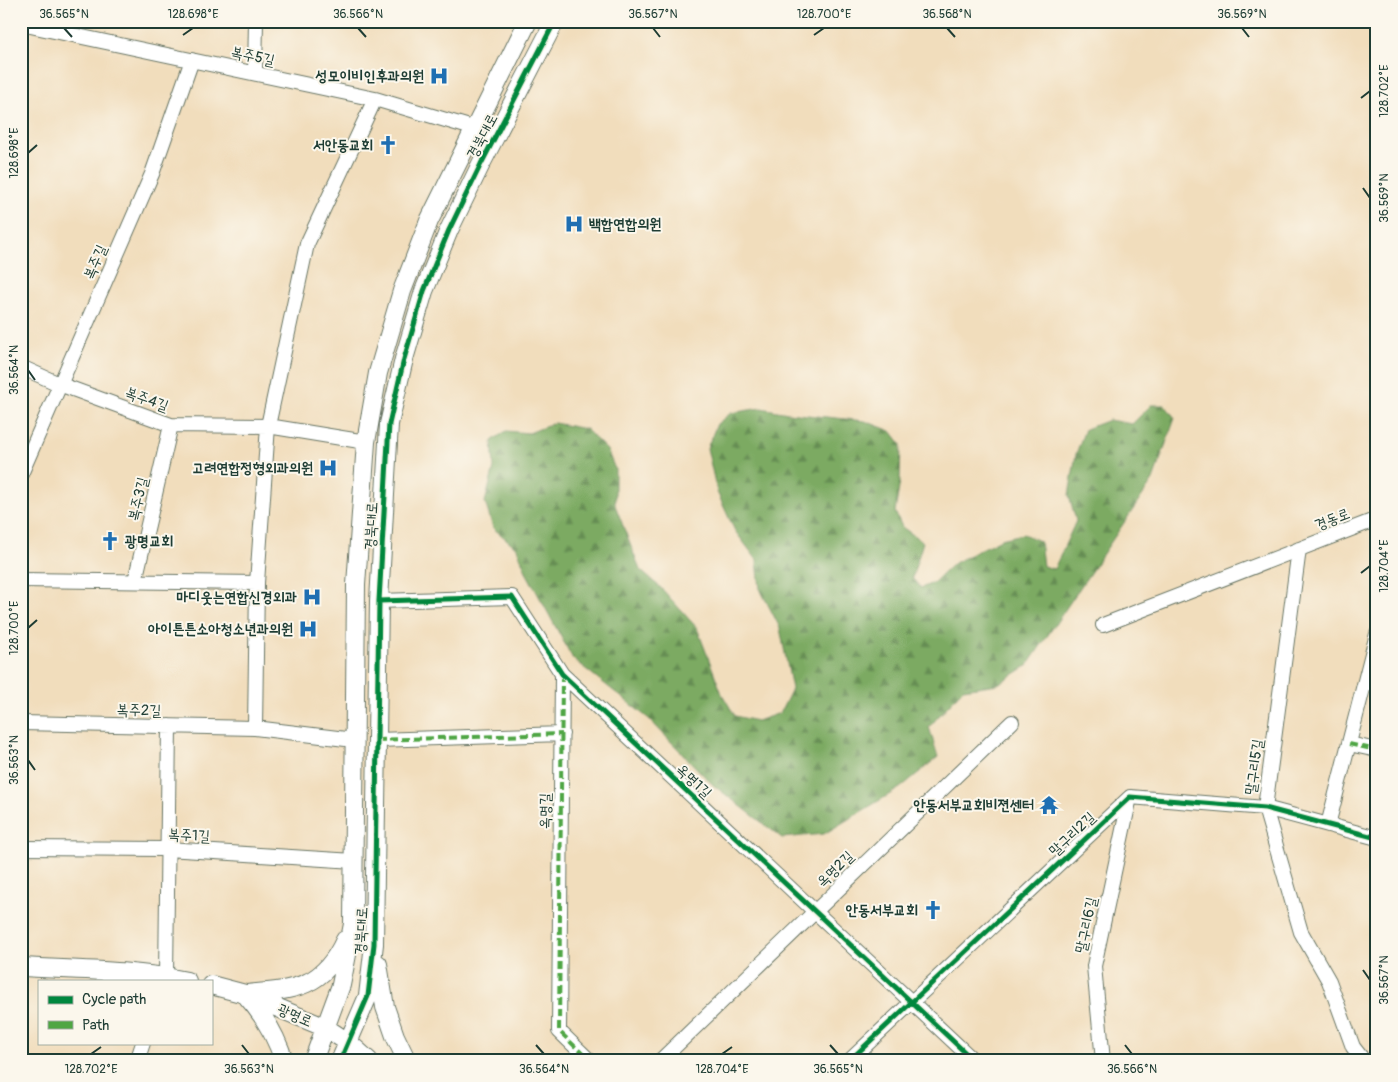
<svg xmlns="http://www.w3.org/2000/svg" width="1398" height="1082" font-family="Pangolin,'Poor Story',sans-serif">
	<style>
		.forest { fill: url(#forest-firs); stroke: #4e744b }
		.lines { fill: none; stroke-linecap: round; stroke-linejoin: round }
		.minor-casing { stroke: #687564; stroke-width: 16 }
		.tertiary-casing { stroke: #687564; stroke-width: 20 }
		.minor { stroke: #fff; stroke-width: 14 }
		.tertiary { stroke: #fff; stroke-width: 18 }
		.quiet { stroke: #4fa644; stroke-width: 4; stroke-dasharray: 8 4; stroke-linecap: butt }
		.cycleway-casing { stroke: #fbf7ec; stroke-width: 8 }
		.cycleway { stroke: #00873e; stroke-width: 5 }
		.ticks { fill: none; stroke: #1f3d34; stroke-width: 2 }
		.labels { text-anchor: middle; stroke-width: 4; stroke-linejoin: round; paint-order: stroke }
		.street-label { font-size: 15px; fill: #1f3d34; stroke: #fbf7ec }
		.poi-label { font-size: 15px; font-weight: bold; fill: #1f3d34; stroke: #fbf7ec; text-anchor: end }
		.neatline { fill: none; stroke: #1f3d34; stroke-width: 2 }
		.ticks-label { font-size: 12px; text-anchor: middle; fill: #1f3d34 }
	</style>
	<defs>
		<pattern id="forest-firs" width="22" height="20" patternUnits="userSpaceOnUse" patternTransform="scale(1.25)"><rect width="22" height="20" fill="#7caa62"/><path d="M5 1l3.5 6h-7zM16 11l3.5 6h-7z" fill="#658c52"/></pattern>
	</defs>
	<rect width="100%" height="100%" fill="#fbf7ec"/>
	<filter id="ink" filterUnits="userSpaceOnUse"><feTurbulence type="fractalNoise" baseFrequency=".02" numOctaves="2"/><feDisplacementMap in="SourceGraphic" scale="10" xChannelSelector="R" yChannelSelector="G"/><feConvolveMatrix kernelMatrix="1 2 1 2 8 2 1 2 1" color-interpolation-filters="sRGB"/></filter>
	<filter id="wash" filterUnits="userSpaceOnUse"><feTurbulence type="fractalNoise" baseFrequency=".0096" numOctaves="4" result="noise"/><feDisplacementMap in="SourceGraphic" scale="20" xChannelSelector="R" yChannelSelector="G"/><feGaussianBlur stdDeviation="1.12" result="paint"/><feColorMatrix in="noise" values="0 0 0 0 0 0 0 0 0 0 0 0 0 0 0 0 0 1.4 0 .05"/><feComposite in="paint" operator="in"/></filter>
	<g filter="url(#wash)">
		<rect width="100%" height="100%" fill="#f1ddbc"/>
		<path class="forest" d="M 1151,405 L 1165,405 L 1175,418 L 1153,480 L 1027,666 L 998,684 L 963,689 L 929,727 L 938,757 L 900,788 L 824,834 L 782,838 L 712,784 L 648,718 L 573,659 L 527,574 L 517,548 L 493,528 L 485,502 L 494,468 L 492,441 L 506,431 L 529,433 L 554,423 L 586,429 L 607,450 L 615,469 L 615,505 L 640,570 L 661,588 L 697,628 L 722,694 L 735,716 L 757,721 L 780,713 L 792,689 L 780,628 L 760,589 L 757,560 L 735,531 L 717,492 L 707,448 L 717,424 L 731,413 L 761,408 L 788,413 L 865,421 L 891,431 L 901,444 L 900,481 L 895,512 L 902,527 L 923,542 L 912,578 L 921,588 L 933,583 L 954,563 L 1001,539 L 1023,534 L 1040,541 L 1043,566 L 1054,569 L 1076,521 L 1069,495 L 1076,454 L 1085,429 L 1109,420 L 1132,424 Z"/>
	</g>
	<g filter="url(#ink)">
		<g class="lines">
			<g class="minor-casing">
				<path id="minor" d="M 21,24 L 375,99 L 476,129
					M 255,73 L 256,21
					M 21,367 L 59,384 L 171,425 L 268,426 L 366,442
					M 21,474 L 152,174 L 192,60
					M 1299,549 L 1265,808 L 1301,932 L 1329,981 L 1353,1047 L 1364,1061
					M 21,580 L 257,583
					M 135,581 L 171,425
					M 379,601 L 512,597 L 562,674 L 971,1058 L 972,1061
					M 1103,625 L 1377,519
					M 562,674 L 559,1031 L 590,1061
					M 21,723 L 255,728 L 354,740
					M 255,728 L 257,583 L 268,426 L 307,244 L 375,99
					M 377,740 L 562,734
					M 1349,744 L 1377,750
					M 1328,825 L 1377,634
					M 21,848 L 167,849 L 354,861
					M 164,981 L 166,977 L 169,726
					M 137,1061 L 143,1043
					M 660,1061 L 1012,722
					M 849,1061 L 1130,797 L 1265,808 L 1377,838
					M 1103,1061 L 1094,966 L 1130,797"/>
			</g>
			<g class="tertiary-casing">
				<path id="tertiary" d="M 378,964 L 385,1007 L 395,1036 L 407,1061
					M 21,967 C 76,970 133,970 187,981
					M 211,985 L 245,994 L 326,1028 L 349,1043 L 369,1061
					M 284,1061 C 276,1035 263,1014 245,994 C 293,990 323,989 345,940
					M 313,1061 L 341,985 L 353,924 L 356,585 L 366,442 L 378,373 L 402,291 L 429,221 L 528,21
					M 340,1061 L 368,996 L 374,944 L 379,601 L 389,424 L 404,359 L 424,291 L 449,230 L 481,164 L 555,21"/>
			</g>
			<use href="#minor" class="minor"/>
			<use href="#tertiary" class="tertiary"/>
			<path class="quiet" d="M 1370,661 L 1377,663
				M 562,674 L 559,1031 L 590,1061
				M 377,740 L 562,734
				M 1349,744 L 1377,750"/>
			<g class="cycleway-casing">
				<path id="cycleway" d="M 379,601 L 512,597 L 562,674 L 971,1058 L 972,1061
					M 340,1061 L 368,996 L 374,944 L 379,601 L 389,424 L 404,359 L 424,291 L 449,230 L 481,164 L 555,21
					M 849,1061 L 1130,797 L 1265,808 L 1377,838"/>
			</g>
			<use href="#cycleway" class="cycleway"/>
		</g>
	</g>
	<path class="ticks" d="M 64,28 L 72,37M 358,28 L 366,37M 653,28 L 660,37M 947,28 L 955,37M 1242,28 L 1249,37M 183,35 L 193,28M 814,35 L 824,28M 1361,98 L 1370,91M 28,153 L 37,145M 1363,188 L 1370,198M 28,370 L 35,380M 1361,573 L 1370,566M 28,628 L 37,620M 28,760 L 35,770M 1363,970 L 1370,980M 242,1045 L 249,1054M 536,1045 L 544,1054M 830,1045 L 838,1054M 1125,1045 L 1132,1054M 91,1054 L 101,1047M 722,1054 L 732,1047"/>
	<defs>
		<g id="hospital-bare" transform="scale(1.5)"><path d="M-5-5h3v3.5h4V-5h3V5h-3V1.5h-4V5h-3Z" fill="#1f6fb2" stroke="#fbf7ec" stroke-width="2.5" paint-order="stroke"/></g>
		<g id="church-bare" transform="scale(1.5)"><path d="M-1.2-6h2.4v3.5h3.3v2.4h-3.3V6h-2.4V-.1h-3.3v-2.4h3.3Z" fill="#1f6fb2" stroke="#fbf7ec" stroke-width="2.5" paint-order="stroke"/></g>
		<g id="temple-bare" transform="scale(1.5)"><path d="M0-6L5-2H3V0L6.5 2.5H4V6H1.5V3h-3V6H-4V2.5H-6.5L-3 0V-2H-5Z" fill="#1f6fb2" stroke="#fbf7ec" stroke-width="2.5" paint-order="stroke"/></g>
	</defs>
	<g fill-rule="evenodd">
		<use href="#hospital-bare" x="439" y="76"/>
		<use href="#church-bare" x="388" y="145"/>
		<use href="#hospital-bare" x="574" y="224"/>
		<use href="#hospital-bare" x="328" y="468"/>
		<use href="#church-bare" x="110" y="541"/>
		<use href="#hospital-bare" x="312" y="597"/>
		<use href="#hospital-bare" x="308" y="629"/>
		<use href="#temple-bare" x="1049" y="805"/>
		<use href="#church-bare" x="933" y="910"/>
	</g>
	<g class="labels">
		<g class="street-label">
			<text transform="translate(253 56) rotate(12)" y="5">복주5길</text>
			<text transform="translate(482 136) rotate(-62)" y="5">경북대로</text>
			<text transform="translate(95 262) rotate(-66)" y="5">복주길</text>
			<text transform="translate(147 399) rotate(20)" y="5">복주4길</text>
			<text transform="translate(138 499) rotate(-77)" y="5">복주3길</text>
			<text transform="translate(1332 519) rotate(-21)" y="5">경동로</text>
			<text transform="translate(371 526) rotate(-87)" y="5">경북대로</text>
			<text transform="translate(139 710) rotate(1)" y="5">복주2길</text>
			<text transform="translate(1254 767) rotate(-82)" y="5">말구리5길</text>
			<text transform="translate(694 781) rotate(43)" y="5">옥명1길</text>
			<text transform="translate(545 811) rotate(-89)" y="5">옥명길</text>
			<text transform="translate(1072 834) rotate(-43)" y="5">말구리2길</text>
			<text transform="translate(189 835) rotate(3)" y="5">복주1길</text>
			<text transform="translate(835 869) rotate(-44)" y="5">옥명2길</text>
			<text transform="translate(1086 925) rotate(-78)" y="5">말구리6길</text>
			<text transform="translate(361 931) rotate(-87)" y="5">경북대로</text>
			<text transform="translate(295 1015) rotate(23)" y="5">광명로</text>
		</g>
		<g class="poi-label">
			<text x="424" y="81">성모이비인후과의원</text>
			<text x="373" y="150">서안동교회</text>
			<text x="589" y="229" text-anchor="start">백합연합의원</text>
			<text x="313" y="473">고려연합정형외과의원</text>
			<text x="125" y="546" text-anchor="start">광명교회</text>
			<text x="297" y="602">마디웃는연합신경외과</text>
			<text x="293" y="634">아이튼튼소아청소년과의원</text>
			<text x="1034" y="810">안동서부교회비젼센터</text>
			<text x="918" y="915">안동서부교회</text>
		</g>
	</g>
	<rect width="1398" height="1082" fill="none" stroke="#fbf7ec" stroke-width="55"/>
	<rect x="38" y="980" width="175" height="65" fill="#fbf7ec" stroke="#a3ada2"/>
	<rect x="48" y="996" width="25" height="8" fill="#00873e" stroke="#a3ada2"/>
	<text x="82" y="1004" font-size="15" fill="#1f3d34">Cycle path</text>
	<rect x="48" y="1021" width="25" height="8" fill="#4fa644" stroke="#a3ada2"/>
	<text x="82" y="1030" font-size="15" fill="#1f3d34">Path</text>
	<rect x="28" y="28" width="1342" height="1026" class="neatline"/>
	<g class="ticks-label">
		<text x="64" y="18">36.565°N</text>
		<text x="193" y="18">128.698°E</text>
		<text x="358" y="18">36.566°N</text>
		<text x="653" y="18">36.567°N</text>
		<text x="824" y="18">128.700°E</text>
		<text x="947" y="18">36.568°N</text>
		<text x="1242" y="18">36.569°N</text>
		<text transform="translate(1384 91) rotate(-90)" y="4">128.702°E</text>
		<text transform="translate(14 153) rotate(-90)" y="4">128.698°E</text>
		<text transform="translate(1384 198) rotate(-90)" y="4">36.569°N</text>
		<text transform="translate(14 370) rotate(-90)" y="4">36.564°N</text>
		<text transform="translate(1384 566) rotate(-90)" y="4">128.704°E</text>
		<text transform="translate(14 628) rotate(-90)" y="4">128.700°E</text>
		<text transform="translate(14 760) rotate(-90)" y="4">36.563°N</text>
		<text transform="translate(1384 980) rotate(-90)" y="4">36.567°N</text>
		<text x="91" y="1073">128.702°E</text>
		<text x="249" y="1073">36.563°N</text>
		<text x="544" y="1073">36.564°N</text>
		<text x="722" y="1073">128.704°E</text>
		<text x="838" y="1073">36.565°N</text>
		<text x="1132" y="1073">36.566°N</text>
	</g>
</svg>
